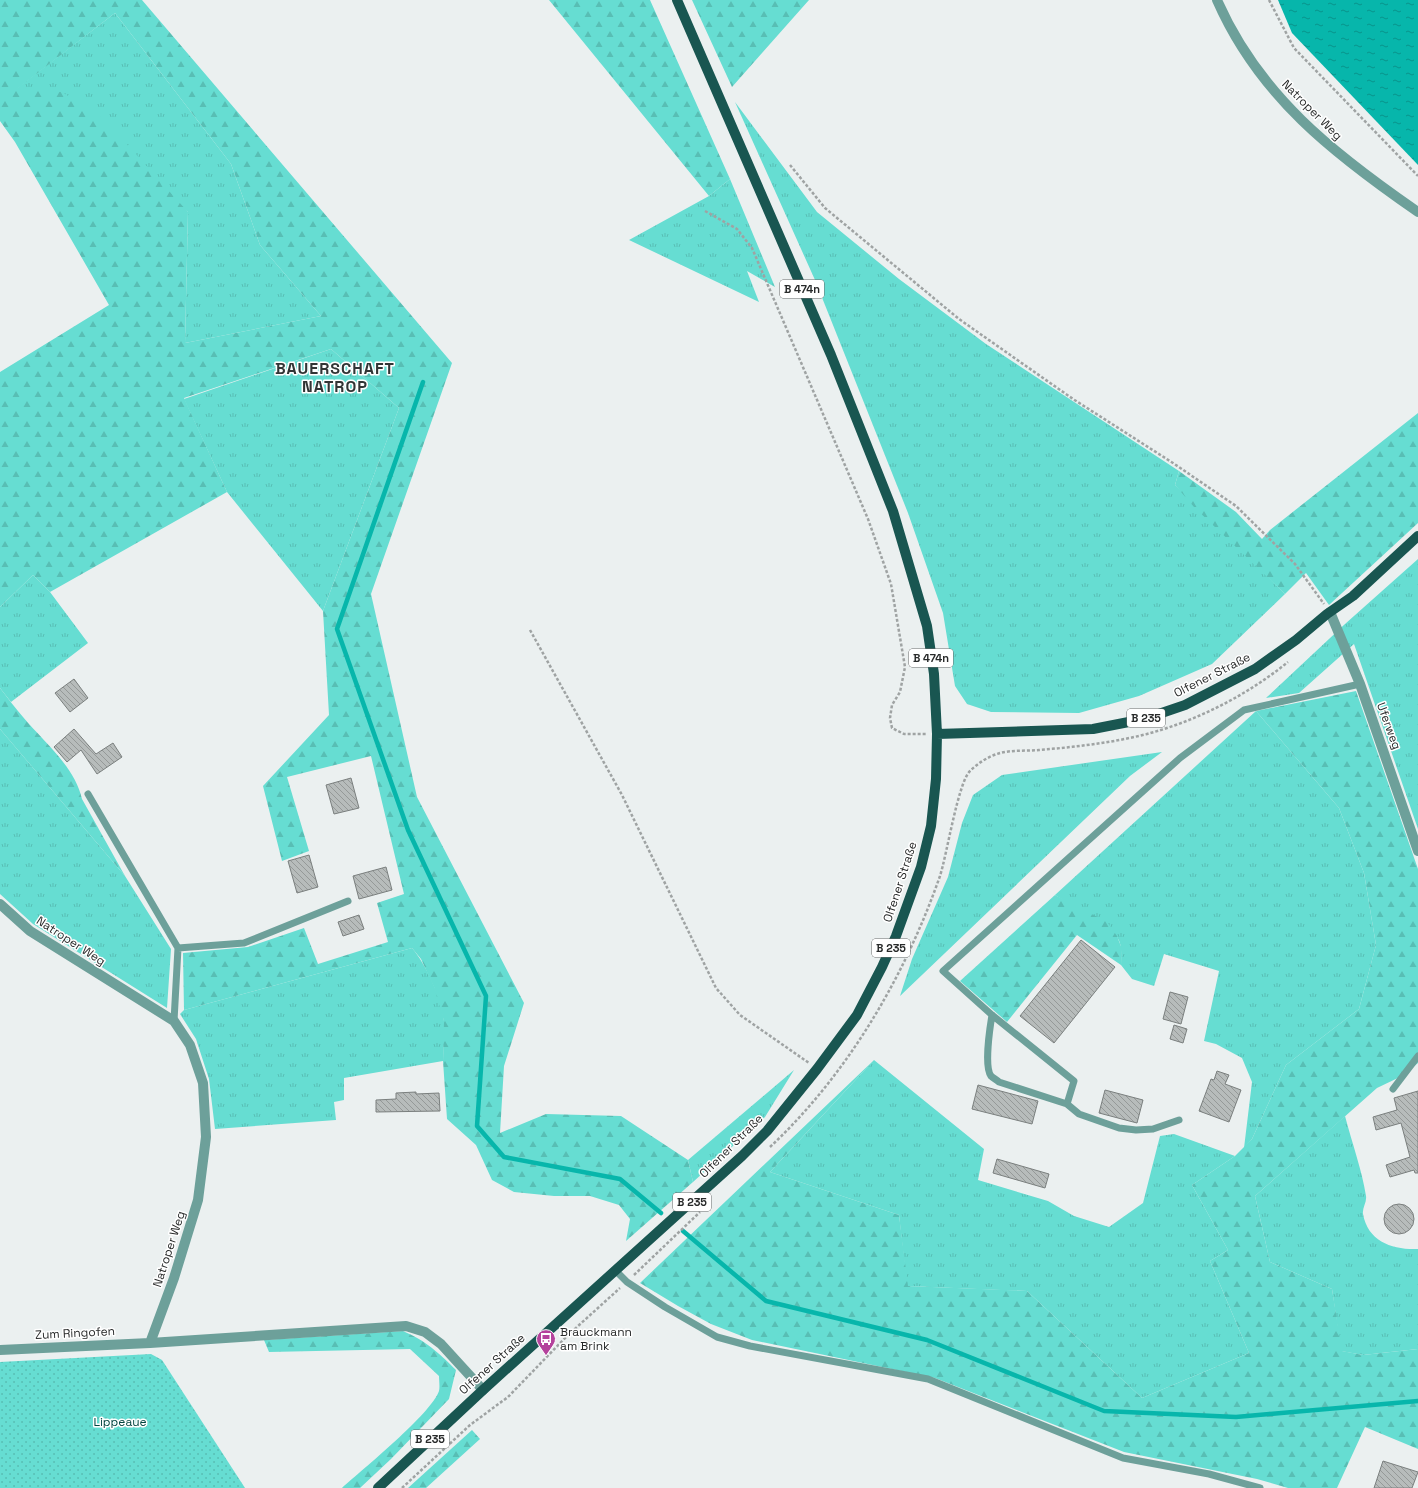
<svg xmlns="http://www.w3.org/2000/svg" width="1418" height="1488" font-family="'Space Grotesk',sans-serif">
	<style>
		.grass { fill: url(#grass-tufts) }
		.forest { fill: url(#forest-firs); fill-rule: evenodd }
		.park { fill: url(#park-dots) }
		.water { fill: url(#water-ripples) }
		.lines { fill: none; stroke-linecap: round; stroke-linejoin: round }
		.stream { stroke: #07b6ab; stroke-width: 4.5 }
		.building { fill: url(#building-back-hatch); stroke: #7a7f7e }
		.path { stroke: #9fa3a3; stroke-width: 2.5; stroke-dasharray: 3 2; stroke-linecap: butt }
		.service { stroke: #6da09a; stroke-width: 7 }
		.minor { stroke: #6da09a; stroke-width: 10 }
		.primary { stroke: #195651; stroke-width: 10 }
		.labels { text-anchor: middle; stroke-width: 3; stroke-linejoin: round; paint-order: stroke }
		.shield { fill: #fff; stroke: #686a6a; stroke-width: 1 }
		.shield-label { font-size: 11px; font-weight: bold; fill: #282a2a }
		.street-label { font-size: 12px; fill: #282a2a; stroke: #fff }
		.poi-label { font-size: 12px; fill: #282a2a; stroke: #fff; text-anchor: start }
		.park-label { font-size: 12px; fill: #034641; stroke: #fff }
		.district-label { font-size: 16px; font-weight: bold; letter-spacing: 1px; fill: #313535; stroke: #fff }
	</style>
	<defs>
		<pattern id="grass-tufts" width="24" height="20" patternUnits="userSpaceOnUse"><rect width="24" height="20" fill="#66ddd2"/><path d="M3 7l-1-3M5 7V3M7 7l1-3M15 17l-1-3M17 17v-4M19 17l1-3" fill="none" stroke="#58beb4"/></pattern>
		<pattern id="forest-firs" width="22" height="20" patternUnits="userSpaceOnUse"><rect width="22" height="20" fill="#66ddd2"/><path d="M5 1l3.5 6h-7zM16 11l3.5 6h-7z" fill="#58beb4"/></pattern>
		<pattern id="park-dots" width="8" height="8" patternUnits="userSpaceOnUse"><rect width="8" height="8" fill="#66ddd2"/><path d="M2 2h.1M6 6h.1" fill="none" stroke="#58beb4" stroke-width="1.8" stroke-linecap="round"/></pattern>
		<pattern id="water-ripples" width="26" height="14" patternUnits="userSpaceOnUse"><rect width="26" height="14" fill="#07b6ab"/><path d="M2 4q2-2 4 0t4 0M15 11q2-2 4 0t4 0" fill="none" stroke="#08948b"/></pattern>
		<pattern id="building-back-hatch" width="6" height="6" patternUnits="userSpaceOnUse"><rect width="6" height="6" fill="#b7bcbb"/><path d="M-1 5l2 2M0 0l6 6M5-1l2 2" fill="none" stroke="#959998"/></pattern>
	</defs>
	<rect width="100%" height="100%" fill="#ebf0f0"/>
	<path class="grass" d="M 115,13 L 231,164 L 260,245 L 321,316 L 185,343 L 188,212 L 16,89 Z
		M 735,102 L 817,212 L 899,279 L 986,344 L 1179,471 L 1175,485 L 1285,594 L 1212,664 L 1139,696 L 1079,713 L 991,712 L 967,704 L 955,686 L 943,613 L 908,513 L 815,280 Z
		M 730,179 L 775,287 L 747,271 L 759,302 L 629,240 L 709,196 Z
		M 331,349 L 399,408 L 323,611 L 227,492 L 184,399 Z
		M 1418,559 L 1418,829 L 1354,644 L 1299,693 L 1266,698 L 1345,624 Z
		M 33,575 L 50,592 L 88,643 L 11,702 L 0,688 L 0,607 Z
		M 1256,711 L 1339,808 L 1364,873 L 1376,945 L 1359,1009 L 1286,1065 L 1252,1139 L 1244,1148 L 1252,1082 L 1242,1058 L 1216,1044 L 1204,1041 L 1219,971 L 1164,954 L 1154,986 L 1132,979 L 1121,965 C 1121,955 1123,946 1117,937 C 1112,928 1066,902 1055,895 Z
		M 0,729 L 125,876 L 171,949 L 167,1008 L 33,924 L 0,894 Z
		M 1162,752 L 1130,776 L 900,996 L 912,959 L 948,877 L 962,823 L 973,795 L 1002,775 Z
		M 412,948 C 427,966 441,997 444,1021 C 446,1033 443,1048 443,1061 L 344,1078 L 344,1100 L 334,1102 L 336,1120 L 215,1129 L 209,1079 L 196,1039 L 180,1014 L 184,1010 Z
		M 874,1060 L 984,1149 L 978,1180 L 1048,1201 L 1074,1216 L 1109,1227 L 1143,1203 L 1160,1136 L 1174,1134 L 1235,1156 L 1192,1185 L 1228,1250 L 1210,1261 L 1249,1353 L 1142,1398 L 1027,1291 L 907,1286 L 899,1215 L 770,1172 Z
		M 794,1070 L 765,1117 L 693,1182 L 688,1160 Z
		M 1345,1116 C 1352,1143 1362,1170 1366,1196 C 1367,1202 1362,1208 1363,1214 C 1368,1242 1393,1250 1418,1249 L 1418,1349 L 1363,1355 L 1341,1351 L 1332,1289 L 1270,1262 L 1255,1196 Z"/>
	<path class="forest" d="M 0,0 L 142,0 L 452,363 L 371,594 L 417,797 L 524,1003 L 504,1066 L 500,1133 L 546,1114 L 621,1116 L 688,1160 L 693,1182 L 626,1241 L 630,1219 L 619,1205 L 590,1196 L 554,1196 L 514,1192 L 492,1180 L 476,1145 L 447,1119 L 443,1061 L 444,1021 L 434,987 L 421,959 L 412,948 L 184,1010 L 183,953 L 248,947 L 304,928 L 318,964 L 388,942 L 377,903 L 404,894 L 371,756 L 287,777 L 309,851 L 282,861 L 263,786 L 329,715 L 323,611 L 399,408 L 331,349 L 184,398 L 227,492 L 50,592 L 33,575 L 0,607 L 0,372 L 109,305 L 15,142 L 0,121 ZM 115,13 L 231,164 L 260,245 L 321,316 L 185,343 L 188,212 L 104,119 L 62,92 L 17,89 Z
		M 549,0 L 650,0 L 730,179 L 709,196 Z
		M 692,0 L 809,0 L 732,87 Z
		M 1418,413 L 1418,523 L 1329,605 L 1306,573 L 1285,594 L 1194,507 L 1175,485 L 1179,471 L 1236,512 L 1262,539 L 1270,530 Z
		M 0,688 C 8,698 15,708 23,717 C 44,742 75,767 82,799 L 125,876 L 0,729 Z
		M 1356,691 L 1418,869 L 1418,1063 L 1402,1076 L 1377,1088 L 1255,1196 L 1270,1262 L 1332,1289 L 1342,1351 L 1363,1355 L 1418,1349 L 1418,1449 L 1365,1427 L 1337,1488 L 1288,1488 L 1257,1479 L 1124,1452 L 935,1378 L 752,1340 L 711,1324 L 678,1306 L 640,1283 L 874,1060 L 770,1172 L 899,1215 L 908,1286 L 1027,1291 L 1142,1398 L 1249,1353 L 1210,1261 L 1228,1250 L 1192,1185 L 1235,1156 L 1252,1139 L 1286,1065 L 1359,1009 L 1376,945 L 1364,873 L 1339,808 L 1256,711 Z
		M 1055,895 L 1107,922 L 1117,936 L 1122,949 L 1121,965 L 1077,935 L 1007,1022 L 960,981 Z
		M 403,1331 C 426,1341 438,1352 456,1370 L 449,1399 L 391,1459 L 360,1488 L 342,1488 C 363,1469 431,1414 439,1391 C 440,1387 439,1380 439,1376 L 410,1349 L 269,1352 L 264,1340 Z
		M 472,1430 L 480,1439 L 426,1488 L 408,1488 Z"/>
	<path class="park" d="M 151,1354 L 162,1360 L 245,1488 L 0,1488 L 0,1362 Z"/>
	<path class="water" d="M 1278,0 L 1418,0 L 1418,165 L 1292,33 Z"/>
	<g class="lines">
		<path class="stream" d="M 423,382 L 337,629 L 408,830 L 486,996 L 477,1126 L 504,1157 L 620,1179 L 661,1213
			M 683,1231 L 766,1301 L 927,1340 L 1104,1411 L 1236,1417 L 1418,1401"/>
	</g>
	<path class="building" d="M 74,679 L 88,698 L 70,712 L 55,693 Z
		M 74,729 L 96,754 L 113,743 L 122,757 L 97,774 L 81,750 L 67,762 L 54,747 Z
		M 351,778 L 359,808 L 334,814 L 326,785 Z
		M 309,855 L 318,887 L 297,893 L 288,861 Z
		M 386,867 L 392,890 L 359,899 L 353,876 Z
		M 359,915 L 364,929 L 343,936 L 338,922 Z
		M 1081,940 L 1115,967 L 1054,1043 L 1020,1016 Z
		M 1170,992 L 1188,997 L 1181,1024 L 1163,1019 Z
		M 1174,1025 L 1187,1029 L 1183,1043 L 1170,1039 Z
		M 1217,1071 L 1229,1075 L 1225,1084 L 1241,1090 L 1229,1122 L 1199,1111 L 1211,1079 L 1214,1080 Z
		M 978,1085 L 1038,1101 L 1032,1124 L 972,1109 Z
		M 1105,1090 L 1143,1100 L 1137,1123 L 1099,1113 Z
		M 1418,1091 L 1418,1173 L 1415,1173 L 1414,1170 L 1390,1177 L 1386,1165 L 1410,1157 L 1401,1123 L 1376,1130 L 1373,1117 L 1397,1110 L 1394,1098 Z
		M 416,1092 L 416,1094 L 439,1093 L 440,1111 L 376,1112 L 376,1100 L 396,1099 L 396,1093 Z
		M 997,1159 L 1049,1174 L 1045,1188 L 993,1173 Z
		M1384 1219a15 15 0 1 1 30 0a15 15 0 1 1-30 0Z
		M 1383,1461 L 1418,1472 L 1412,1488 L 1374,1488 Z"/>
	<g class="lines">
		<path class="path" d="M 1269,0 L 1294,48 L 1418,176
			M 790,165 L 825,208 L 959,319 L 1073,399 L 1173,463 L 1236,506 L 1295,564 L 1324,604
			M 705,211 L 737,229 L 752,248 L 868,519 L 891,584 L 905,667 L 900,692 L 892,705 L 890,718 L 892,728 L 904,734 L 927,734
			M 530,630 L 622,795 L 716,988 L 740,1015 L 809,1063
			M 770,1147 C 848,1074 905,976 940,876 C 947,854 958,783 970,771 C 978,763 989,756 1000,753 C 1012,750 1026,751 1039,750 C 1075,747 1111,743 1147,734 C 1199,720 1247,695 1288,662
			M 634,1275 L 700,1212
			M 402,1488 L 470,1425 L 508,1397 L 567,1336 L 620,1288"/>
		<path class="service" d="M 88,794 L 178,948 L 174,1021
			M 178,948 L 244,943 L 348,901
			M 992,1015 C 990,1027 984,1067 991,1076 C 993,1078 997,1080 999,1082 L 1067,1104 L 1079,1114 L 1119,1128 L 1136,1130 L 1153,1129 L 1179,1120
			M 1393,1089 L 1418,1056
			M 1067,1104 L 1074,1081 L 992,1015 L 943,971 L 1180,758 L 1244,710 L 1360,684
			M 616,1271 L 627,1282 L 665,1307 L 717,1337 L 750,1346 L 928,1379 L 1123,1458 L 1209,1474 L 1260,1488"/>
		<path class="minor" d="M 1217,0 C 1259,96 1334,154 1418,212
			M 1330,612 L 1360,684 L 1418,851
			M 0,904 L 30,931 L 174,1021 L 190,1045 L 203,1083 L 206,1137 L 198,1200 L 174,1278 L 150,1343 L 406,1326 L 425,1332 L 441,1344 L 483,1390
			M 0,1350 L 150,1343"/>
		<path class="primary" d="M 937,734 L 1093,729 L 1144,719 L 1185,705 L 1255,669 L 1296,640 L 1327,614 L 1353,596 L 1418,536
			M 378,1488 L 483,1390 L 742,1156 L 767,1131 L 817,1069 L 857,1015 L 882,967 L 896,936 L 921,867 L 931,826 L 936,779 L 937,734 L 934,674 L 927,626 L 893,511 L 831,355 L 677,0"/>
	</g>
	<defs>
		<g id="bus-pin" transform="scale(1)"><path d="M0 17L-7.5 6A9.5 9.5 0 1 1 7.5 6Z" fill="#b4429c" stroke="#fff"/><path d="M-5-6H5V4H4V6H2V4H-2V6H-4V4H-5ZM-3.5-4V0h7V-4ZM-3.5 1.2v1.5H-2V1.2ZM2 1.2v1.5H3.5V1.2Z" fill="#fff"/></g>
	</defs>
	<g fill-rule="evenodd">
		<use href="#bus-pin" x="546" y="1339"/>
	</g>
	<g class="labels">
		<g class="shield">
			<rect x="780" y="280" width="44" height="18" rx="3"/>
			<rect x="909" y="649" width="44" height="18" rx="3"/>
			<rect x="1127" y="709" width="38" height="18" rx="3"/>
			<rect x="872" y="939" width="38" height="18" rx="3"/>
			<rect x="673" y="1193" width="38" height="18" rx="3"/>
			<rect x="411" y="1430" width="38" height="18" rx="3"/>
		</g>
		<g class="shield-label">
			<text x="802" y="293">B 474n</text>
			<text x="931" y="662">B 474n</text>
			<text x="1146" y="722">B 235</text>
			<text x="891" y="952">B 235</text>
			<text x="692" y="1206">B 235</text>
			<text x="430" y="1443">B 235</text>
		</g>
		<g class="street-label">
			<text transform="translate(1312 110) rotate(45)" y="4">Natroper Weg</text>
			<text transform="translate(1212 675) rotate(-27)" y="4">Olfener Straße</text>
			<text transform="translate(1389 726) rotate(70)" y="4">Uferweg</text>
			<text transform="translate(900 882) rotate(-72)" y="4">Olfener Straße</text>
			<text transform="translate(71 941) rotate(33)" y="4">Natroper Weg</text>
			<text transform="translate(731 1146) rotate(-45)" y="4">Olfener Straße</text>
			<text transform="translate(169 1249) rotate(-72)" y="4">Natroper Weg</text>
			<text transform="translate(75 1333) rotate(-3)" y="4">Zum Ringofen</text>
			<text transform="translate(492 1364) rotate(-42)" y="4">Olfener Straße</text>
		</g>
		<g class="poi-label">
			<text x="560" y="1336">Brauckmann<tspan x="560" dy="14">am Brink</tspan></text>
		</g>
		<g class="park-label">
			<text x="120" y="1426">Lippeaue</text>
		</g>
		<g class="district-label">
			<text x="335" y="374">BAUERSCHAFT<tspan x="335" dy="18">NATROP</tspan></text>
		</g>
	</g>
</svg>
